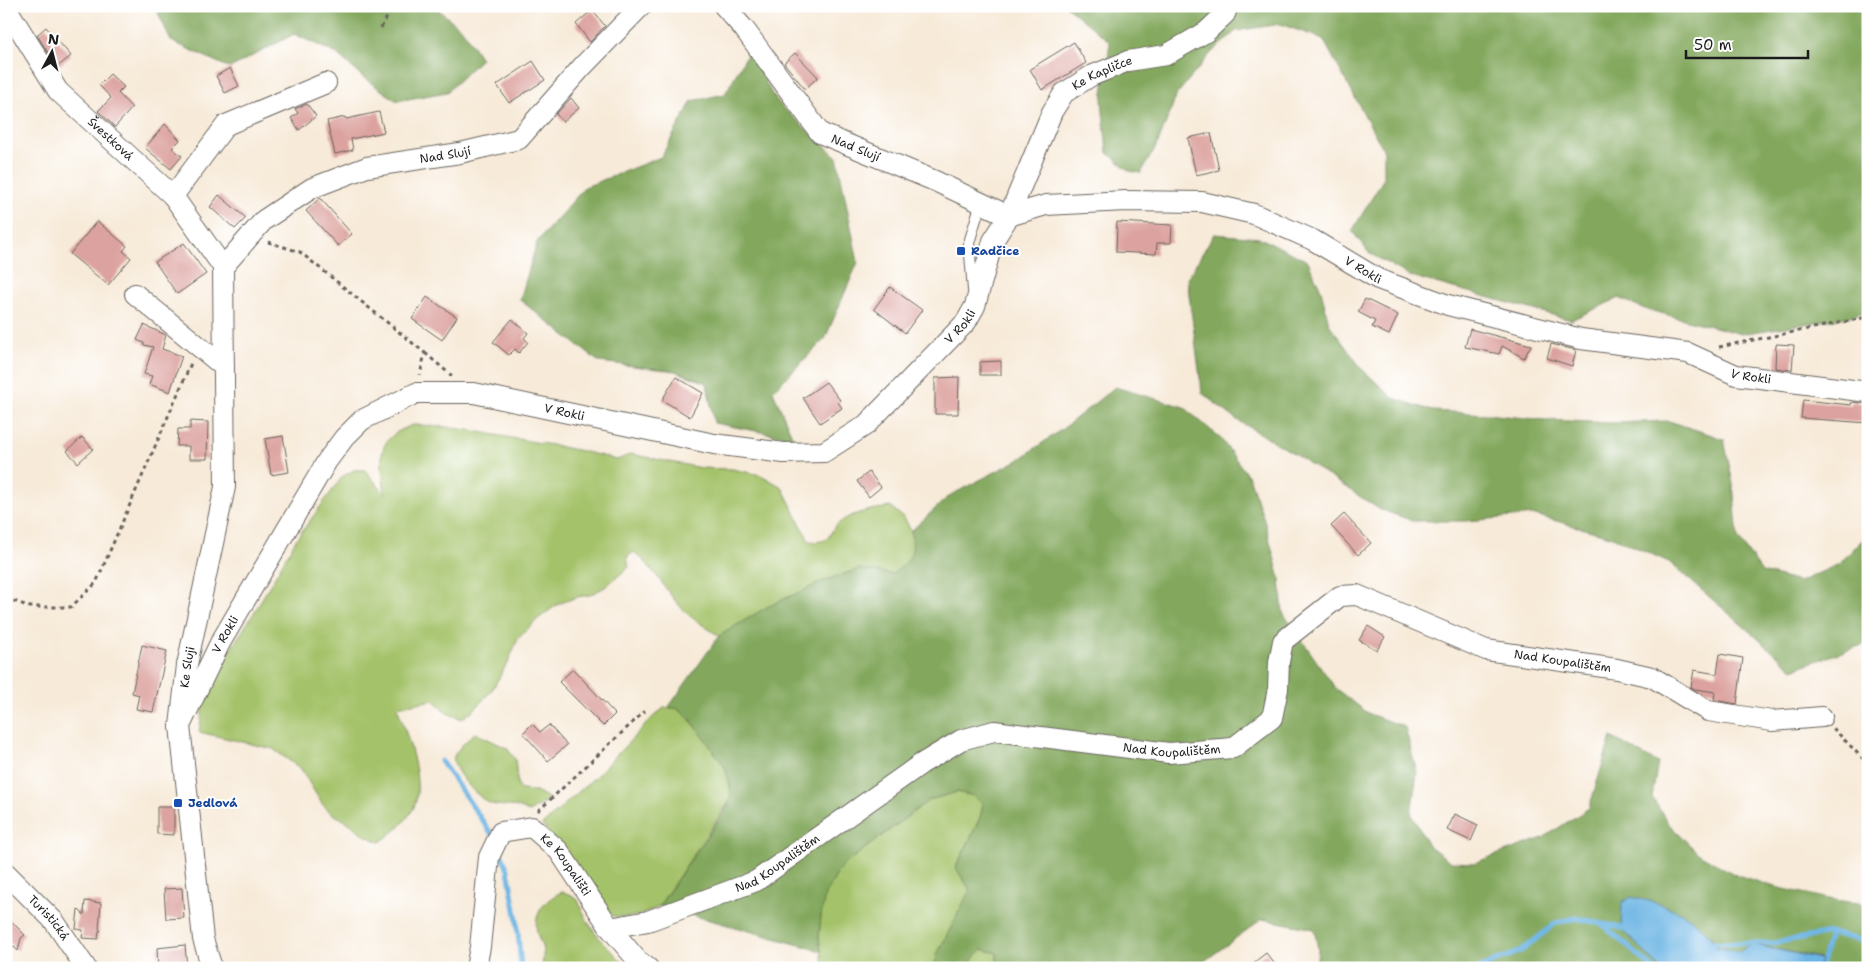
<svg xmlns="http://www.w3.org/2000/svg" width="1874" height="974" font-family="'Shantell Sans',sans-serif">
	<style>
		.green { fill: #a4c269; stroke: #606f42 }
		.forest { fill: #83a85d; stroke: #50623c }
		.water { fill: #6db5e4; stroke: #446880 }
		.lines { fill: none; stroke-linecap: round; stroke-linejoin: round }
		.stream { stroke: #6db5e4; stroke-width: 5 }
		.building { fill: #dca29f }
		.service-casing { stroke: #69645e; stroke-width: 12 }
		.minor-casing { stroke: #69645e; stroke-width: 22 }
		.path { stroke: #69645e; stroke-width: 3; stroke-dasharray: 4 4; stroke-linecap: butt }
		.service { stroke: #fff; stroke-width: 10 }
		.minor { stroke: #fff; stroke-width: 20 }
		.transit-dot { fill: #1a4fb4; stroke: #fff; stroke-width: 2 }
		.labels { text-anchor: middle; stroke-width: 4; stroke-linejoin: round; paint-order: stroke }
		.street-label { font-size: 12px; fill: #1c1c1c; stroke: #fff }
		.transit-label { font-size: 12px; font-weight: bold; fill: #164399; stroke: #fff; text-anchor: start }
	</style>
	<rect width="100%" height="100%" fill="#fff"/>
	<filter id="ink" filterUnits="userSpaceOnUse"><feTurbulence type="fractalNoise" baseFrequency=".02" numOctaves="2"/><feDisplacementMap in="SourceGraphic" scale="10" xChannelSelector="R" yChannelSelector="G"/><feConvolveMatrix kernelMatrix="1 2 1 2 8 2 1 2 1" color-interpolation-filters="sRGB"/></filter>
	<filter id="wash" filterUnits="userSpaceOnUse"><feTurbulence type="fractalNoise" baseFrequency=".0096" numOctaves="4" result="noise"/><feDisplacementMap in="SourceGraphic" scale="20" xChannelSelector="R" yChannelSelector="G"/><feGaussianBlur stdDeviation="1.12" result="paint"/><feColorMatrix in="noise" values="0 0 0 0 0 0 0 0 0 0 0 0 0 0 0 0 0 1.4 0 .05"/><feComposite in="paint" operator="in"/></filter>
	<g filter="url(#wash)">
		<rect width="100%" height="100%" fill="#f7ead8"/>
		<path class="green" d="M 413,425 C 446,425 479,432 512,438 C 547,444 582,450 617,460 L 631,454 L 701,468 L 732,469 L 761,475 L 782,487 L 809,541 C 834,544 826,533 839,523 C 852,512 875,509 891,507 L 905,519 L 911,531 L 914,548 L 906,564 L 892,574 L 859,569 L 826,580 L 767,607 L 719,636 C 709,629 699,623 690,616 C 668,598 657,569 634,552 L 627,557 L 629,567 L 605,587 L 590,595 L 577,597 L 558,604 L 538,619 L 518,639 L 509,660 L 492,690 L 475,709 L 462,719 L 447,713 L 433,700 L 397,707 C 406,732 426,784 413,809 C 405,823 393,833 380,842 L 366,836 L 346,821 L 331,813 L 322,804 L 301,769 L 273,749 L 199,732 L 203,707 L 218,669 L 255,611 L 297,538 L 343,476 L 354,470 L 365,470 L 385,494 C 381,458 373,439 413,425 Z
			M 664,708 C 667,708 673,707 676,708 C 687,712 720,756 725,768 C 729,778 731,788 731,799 L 659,906 C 644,916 624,921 607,914 L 542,825 L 596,776 L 655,715 Z
			M 475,733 L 507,748 L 515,759 L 518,787 L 521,790 L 534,791 L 550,799 L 529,812 C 512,803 508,808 492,804 C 481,802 449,768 454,756 C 459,747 468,739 475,733 Z
			M 957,792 L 975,796 L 983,804 L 980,818 L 956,867 L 970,890 L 938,953 L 935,964 L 937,968 L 824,968 L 819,938 L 821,915 L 825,894 L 842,866 L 929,800 Z
			M 562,892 L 572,895 L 578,900 L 587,921 L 601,940 L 629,968 L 542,968 C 542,963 544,956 543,952 C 543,945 538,939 537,932 C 533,914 545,899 562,892 Z
			M 982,949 L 997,953 L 997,968 L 965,968 Z"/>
		<path class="forest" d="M 155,6 L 434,6 L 463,30 L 481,59 L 447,92 L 397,101 L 364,78 L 337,54 L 294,34 L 230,68 L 171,41 Z
			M 1066,6 L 1868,6 L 1868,311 L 1848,317 L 1741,334 L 1645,309 L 1619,298 L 1571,320 L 1410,276 L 1369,253 L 1352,231 L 1384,178 L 1384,151 L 1323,39 L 1280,24 L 1236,31 L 1212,52 L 1177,94 L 1158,143 L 1141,173 L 1129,171 L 1107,152 L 1102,101 L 1110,42 Z
			M 749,51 L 772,94 L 783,108 L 837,157 L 858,262 L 825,339 L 773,391 L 793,438 L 714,423 L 707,383 L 675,371 L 599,362 L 520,300 L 537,242 L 585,187 L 661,157 L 692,101 L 725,94 Z
			M 1214,234 L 1260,238 L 1308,261 L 1321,290 L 1329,324 L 1362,369 L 1393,398 L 1433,411 L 1486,414 L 1545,420 L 1613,423 L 1669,421 L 1724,439 L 1733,484 L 1738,538 L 1762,572 L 1799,582 L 1839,564 L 1868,534 L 1868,643 L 1793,669 L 1669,562 L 1613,537 L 1535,515 L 1466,521 L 1413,521 L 1379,509 L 1295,454 L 1237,420 L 1202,393 L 1187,279 Z
			M 1115,387 L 1184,407 L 1221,439 L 1249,477 L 1264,519 L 1280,579 L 1283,613 L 1336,689 L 1369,714 L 1405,727 L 1417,773 L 1411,813 L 1428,845 L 1451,862 L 1474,863 L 1543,838 L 1589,808 L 1611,737 L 1658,763 L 1652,797 L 1668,823 L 1699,854 L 1734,874 L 1775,887 L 1834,900 L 1868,904 L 1868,968 L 1817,968 L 1820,958 L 1752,944 L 1739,952 L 1716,947 L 1711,937 L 1658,965 L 1660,968 L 1316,968 L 1318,949 L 1314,929 L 1262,919 L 1195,968 L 997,968 L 997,953 L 982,949 L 965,968 L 937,968 L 935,964 L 938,953 L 970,890 L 956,868 L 980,818 L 983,805 L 974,796 L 957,792 L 929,800 L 842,866 L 825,894 L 821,915 L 819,938 L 821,951 L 659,906 L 724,812 L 731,799 L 730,785 L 725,767 L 689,717 L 676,708 L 668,708 L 719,636 L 767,607 L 826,580 L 859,569 L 892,574 C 911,560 915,555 911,531 L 949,496 L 1020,459 L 1065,427 Z"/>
		<path class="water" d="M 1631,897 C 1665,904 1699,914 1716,947 L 1739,952 L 1752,944 L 1820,959 L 1817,968 L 1660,968 L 1621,928 L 1622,903 Z"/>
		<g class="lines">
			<path class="stream" d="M 441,761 L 493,836
				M 499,849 L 508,870 L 517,921 L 521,968
				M 1604,926 L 1653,968
				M 1708,943 L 1774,943 L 1830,933 L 1868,942
				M 1479,968 L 1521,951 L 1556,923 L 1576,918 L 1626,929
				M 1821,968 L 1830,933"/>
		</g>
		<g id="blocks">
			<path class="building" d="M 592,10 L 605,26 L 590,42 L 576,24 Z
				M 46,27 L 71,56 L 57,67 L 37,35 Z
				M 1074,42 L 1086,63 L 1042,90 L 1030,69 Z
				M 795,53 L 818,77 L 805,89 L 784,63 Z
				M 533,61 L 545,80 L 509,103 L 497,85 Z
				M 230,68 L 239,86 L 225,93 L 216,76 Z
				M 110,74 L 124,87 L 118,93 L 132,108 L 115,127 L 98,111 L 111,98 L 99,85 Z
				M 571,98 L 579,108 L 563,122 L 556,114 Z
				M 307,104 L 316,116 L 299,130 L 291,118 L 298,113 L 295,109 Z
				M 379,112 L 384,132 L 351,139 L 353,150 L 335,154 L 327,121 L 345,117 L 346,119 Z
				M 165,124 L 180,140 L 172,148 L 182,156 L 171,169 L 145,148 Z
				M 1211,133 L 1219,170 L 1196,175 L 1188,138 Z
				M 219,195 L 246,218 L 235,229 L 210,207 Z
				M 320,198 L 352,234 L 338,246 L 306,211 Z
				M 97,221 L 127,246 L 123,251 L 131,258 L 108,285 L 70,254 Z
				M 1117,222 L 1172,225 L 1171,243 L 1157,243 L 1156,254 L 1116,252 Z
				M 184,243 L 206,274 L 177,294 L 155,262 Z
				M 890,287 L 922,310 L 905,333 L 874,309 Z
				M 427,297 L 457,317 L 442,340 L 412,319 Z
				M 1365,299 L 1398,315 L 1389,335 L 1372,327 L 1375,321 L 1358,312 Z
				M 512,319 L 528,333 L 524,338 L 528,342 L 519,353 L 515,349 L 509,355 L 493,342 Z
				M 144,325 L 166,335 L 162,349 L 182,356 L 170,392 L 149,384 L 152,376 L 144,374 L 153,347 L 144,345 L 144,343 L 137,340 Z
				M 1470,329 L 1504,338 L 1531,345 L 1524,358 L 1502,346 L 1499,354 L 1465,347 Z
				M 1551,344 L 1576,350 L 1572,366 L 1547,358 Z
				M 1776,344 L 1794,345 L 1792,370 L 1775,368 Z
				M 1001,361 L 1001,375 L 980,375 L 980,362 Z
				M 676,377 L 703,393 L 690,417 L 662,400 Z
				M 959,377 L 958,414 L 935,414 L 935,378 Z
				M 826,382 L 840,400 L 838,402 L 842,408 L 820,423 L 803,398 Z
				M 1803,400 L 1851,405 L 1852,402 L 1868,404 L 1868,423 L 1801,418 Z
				M 190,421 L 208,422 L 207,459 L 189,459 L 189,446 L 177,446 L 178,429 L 190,429 Z
				M 283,436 L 289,472 L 271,475 L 265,439 Z
				M 82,437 L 93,449 L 78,463 L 67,451 Z
				M 869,472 L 881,487 L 869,497 L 857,481 Z
				M 1344,514 L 1371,543 L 1358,555 L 1331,526 Z
				M 1368,626 L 1385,637 L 1377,650 L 1359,640 Z
				M 142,645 L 167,651 L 153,712 L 136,709 L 139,695 L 132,693 Z
				M 1720,654 L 1743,658 L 1737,704 L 1714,700 L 1715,692 L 1695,689 L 1691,687 L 1694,670 L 1717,674 Z
				M 573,669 L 615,714 L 603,726 L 559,682 Z
				M 532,724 L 540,732 L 549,725 L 567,745 L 548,761 L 523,733 Z
				M 157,807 L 174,807 L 174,835 L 157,834 Z
				M 1455,814 L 1478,825 L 1471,841 L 1447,830 Z
				M 182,888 L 184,918 L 166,919 L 164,889 Z
				M 85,901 L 101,903 L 99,929 L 101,931 L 99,931 L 98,939 L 82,938 L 83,930 L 76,929 L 78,909 L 84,915 Z
				M 6,916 L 25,935 L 21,938 L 18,951 L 6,939 Z
				M 185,945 L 187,968 L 158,968 L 157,948 Z
				M 1266,953 L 1278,968 L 1247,968 Z"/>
		</g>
	</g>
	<g filter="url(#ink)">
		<use href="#blocks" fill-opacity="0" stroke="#69645e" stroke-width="1"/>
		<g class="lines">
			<g class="service-casing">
				<path id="service" d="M 973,290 L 969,243 L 981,202"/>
			</g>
			<g class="minor-casing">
				<g id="minor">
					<path id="s1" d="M 724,6 L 745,30 L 820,133 L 935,181 L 1009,216"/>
					<path id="s2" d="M 6,7 L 58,91 L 173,196 L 223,267"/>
					<path d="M 173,196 L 226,125 L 326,83"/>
					<path id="s3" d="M 1009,216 L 1046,205 L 1126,201 L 1202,202 L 1254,214 L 1313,240 L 1378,279 L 1448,305 L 1581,339 L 1688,353 L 1736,375 L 1868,392"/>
					<path id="s4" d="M 223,267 L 264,220 L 312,188 L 367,167 L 460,153 L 519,139 L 582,67 L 641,6"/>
					<path d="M 135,294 L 224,367"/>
					<path id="s5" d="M 180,726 L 220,643 L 327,461 L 344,438 L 362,420 L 416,393 L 474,393 L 714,444 L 784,453 L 824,452 L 866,425 L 966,322 L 975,306 L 993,241 L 1009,216 L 1052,112 L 1064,93 L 1091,76 L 1128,61 L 1166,55 L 1206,32 L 1225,14 L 1228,6"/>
					<path id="s6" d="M 6,873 L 54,921 L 86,968"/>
					<path id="s7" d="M 610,928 L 648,921 L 756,881 L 921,764 L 961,740 L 994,731 L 1169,753 L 1233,748 L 1272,718 L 1278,689 L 1279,662 L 1283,641 L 1340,596 L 1357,595 L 1486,650 L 1617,669 L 1652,677 L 1708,711 L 1772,721 L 1822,717"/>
					<path id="s8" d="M 212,968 L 203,939 L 180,726 L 187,665 L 225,487 L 223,267"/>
					<path id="s9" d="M 476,968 L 480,947 L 489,857 L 501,832 L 532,827 L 559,851 L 610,928 L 638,961 L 648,968"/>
				</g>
			</g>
			<path class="path" d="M 381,28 L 393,6
				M 268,242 L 300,252 L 425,353 L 420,375
				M 1719,347 L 1868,317
				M 425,353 L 452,376
				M 6,598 L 30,607 L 71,607 L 96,583 L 192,361
				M 1833,728 L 1868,764
				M 538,811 L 645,711"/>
			<use href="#service" class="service"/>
			<use href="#minor" class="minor"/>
		</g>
	</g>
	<g class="transit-dot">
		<rect x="956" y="246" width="10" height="10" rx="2.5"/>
		<rect x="173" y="798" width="10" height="10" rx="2.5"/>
	</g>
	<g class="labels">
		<g class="street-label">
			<text dy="4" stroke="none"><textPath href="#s5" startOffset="1319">Ke Kapličce</textPath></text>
			<text dy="4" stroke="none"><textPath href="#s2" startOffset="170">Švestková</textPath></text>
			<text dy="4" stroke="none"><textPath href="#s1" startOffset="198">Nad Slují</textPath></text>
			<text dy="4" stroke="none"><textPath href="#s4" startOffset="258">Nad Slují</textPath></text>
			<text dy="4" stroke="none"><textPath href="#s3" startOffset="371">V Rokli</textPath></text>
			<text dy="4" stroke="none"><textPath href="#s5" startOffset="1018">V Rokli</textPath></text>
			<text dy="4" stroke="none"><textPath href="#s3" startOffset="776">V Rokli</textPath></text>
			<text dy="4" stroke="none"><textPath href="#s5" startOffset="568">V Rokli</textPath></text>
			<text dy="4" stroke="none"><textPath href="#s5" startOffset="102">V Rokli</textPath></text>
			<text dy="4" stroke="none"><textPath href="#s7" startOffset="1112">Nad Koupalištěm</textPath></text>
			<text dy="4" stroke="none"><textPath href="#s8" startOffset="304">Ke Sluji</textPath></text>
			<text dy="4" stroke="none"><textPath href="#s7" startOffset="616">Nad Koupalištěm</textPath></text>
			<text dy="4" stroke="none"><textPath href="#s7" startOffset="181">Nad Koupalištěm</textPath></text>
			<text dy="4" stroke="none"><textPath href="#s9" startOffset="222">Ke Koupališti</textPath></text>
			<text dy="4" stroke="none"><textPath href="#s6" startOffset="62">Turistická</textPath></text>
		</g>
		<g class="transit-label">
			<text x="971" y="255">Radčice</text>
			<text x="188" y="807">Jedlová</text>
		</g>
	</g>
	<rect width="1874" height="974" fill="none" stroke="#fff" stroke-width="25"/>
	<g transform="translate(52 52) rotate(7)" stroke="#ffffff" stroke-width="4" paint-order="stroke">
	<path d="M0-4L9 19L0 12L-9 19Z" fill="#1c1c1c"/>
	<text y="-8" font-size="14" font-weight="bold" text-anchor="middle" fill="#1c1c1c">N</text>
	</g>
	<path d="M1686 50v8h122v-8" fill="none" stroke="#1c1c1c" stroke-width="2.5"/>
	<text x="1694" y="50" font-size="15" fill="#1c1c1c" stroke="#ffffff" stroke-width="4" paint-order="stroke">50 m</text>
</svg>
